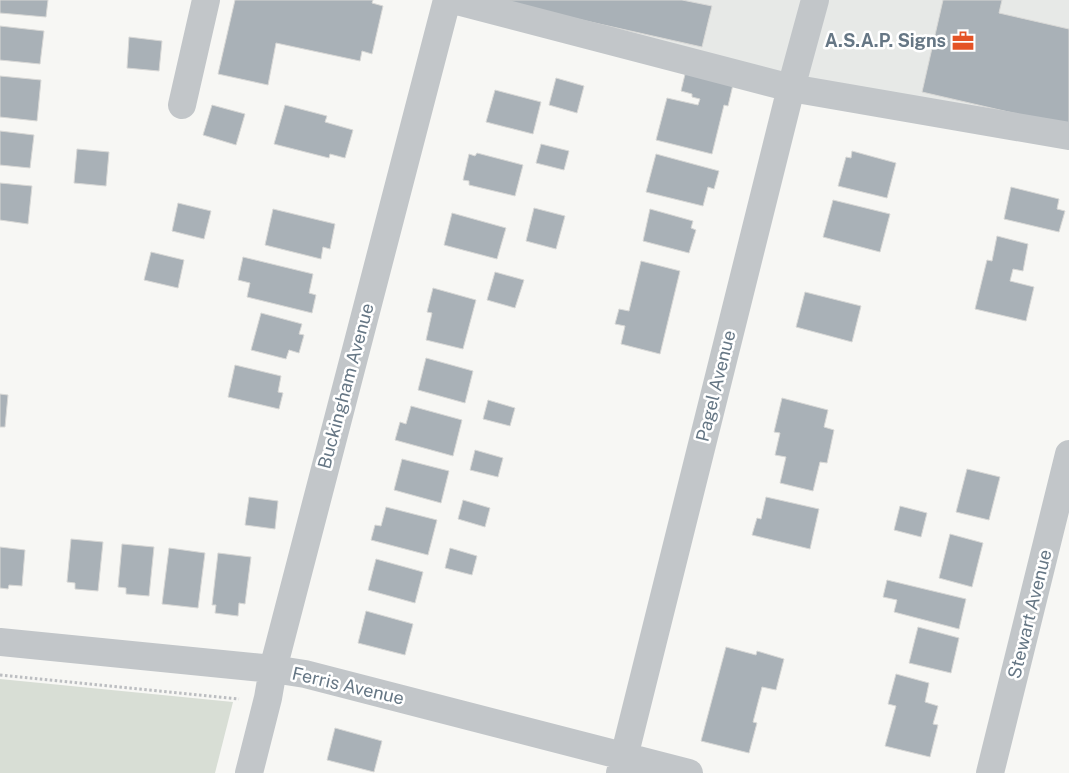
<svg xmlns="http://www.w3.org/2000/svg" width="1069" height="773" font-family="'Public Sans',sans-serif">
	<style>
		.built { fill: #e7e9e7 }
		.green { fill: #d8ded5 }
		.building { fill: #a9b1b7; stroke: #d8d8d6 }
		.lines { fill: none; stroke-linecap: round; stroke-linejoin: round }
		.path { stroke: #bcbec1; stroke-width: 3; stroke-dasharray: 2.5 2.5; stroke-linecap: butt }
		.minor { stroke: #c2c6c9; stroke-width: 28 }
		.labels { text-anchor: middle; stroke-width: 5; stroke-linejoin: round; paint-order: stroke }
		.poi-label { font-size: 18px; font-weight: bold; fill: #667785; stroke: #fff; text-anchor: end }
		.street-label { font-size: 18px; fill: #667785; stroke: #fff }
	</style>
	<rect width="100%" height="100%" fill="#f7f7f4"/>
	<path class="built" d="M 453,0 L 1069,0 L 1069,136 Z"/>
	<path class="green" d="M 0,679 L 233,702 L 215,773 L 0,773 Z"/>
	<path class="building" d="M 0,0 L 48,0 L 46,17 L 0,13 Z
		M 235,0 L 373,0 L 372,3 L 383,6 L 372,54 L 362,51 L 360,61 L 276,43 L 268,85 L 218,74 Z
		M 492,0 L 682,0 L 712,6 L 702,47 Z
		M 943,0 L 1002,0 L 999,13 L 1069,29 L 1069,126 L 922,92 Z
		M 0,26 L 44,31 L 40,64 L 0,60 Z
		M 129,37 L 162,41 L 159,71 L 127,68 Z
		M 687,66 L 735,76 L 728,106 L 724,105 L 712,154 L 656,140 L 667,98 L 698,105 L 700,99 L 692,97 L 692,94 L 681,91 Z
		M 0,76 L 41,80 L 37,121 L 0,117 Z
		M 556,78 L 584,86 L 577,113 L 549,105 Z
		M 495,90 L 541,102 L 533,134 L 486,122 Z
		M 212,105 L 245,114 L 236,145 L 203,135 Z
		M 285,105 L 327,116 L 325,122 L 353,130 L 345,158 L 330,154 L 329,158 L 274,144 Z
		M 0,131 L 34,135 L 30,168 L 0,165 Z
		M 541,144 L 569,151 L 564,170 L 536,163 Z
		M 77,149 L 109,152 L 106,186 L 74,183 Z
		M 852,151 L 896,163 L 887,198 L 838,186 L 846,157 L 851,158 Z
		M 477,153 L 523,165 L 515,196 L 469,185 L 469,181 L 463,180 L 469,154 L 475,156 Z
		M 656,154 L 719,171 L 714,189 L 708,187 L 703,206 L 646,192 Z
		M 0,183 L 32,186 L 28,224 L 0,220 Z
		M 1011,187 L 1059,199 L 1057,209 L 1065,211 L 1059,232 L 1004,219 Z
		M 833,200 L 890,214 L 880,252 L 823,237 Z
		M 178,203 L 211,211 L 204,239 L 172,231 Z
		M 534,208 L 565,216 L 556,249 L 526,241 Z
		M 273,209 L 335,224 L 330,249 L 323,247 L 321,259 L 265,245 Z
		M 650,209 L 693,221 L 691,228 L 696,230 L 689,253 L 643,241 Z
		M 452,213 L 506,228 L 497,259 L 444,245 Z
		M 997,236 L 1028,244 L 1023,271 L 1013,269 L 1010,281 L 1034,287 L 1026,321 L 975,309 L 987,260 L 992,261 Z
		M 151,252 L 184,260 L 178,288 L 144,280 Z
		M 243,257 L 313,274 L 309,293 L 316,295 L 312,313 L 247,297 L 250,283 L 238,280 Z
		M 641,261 L 680,271 L 660,354 L 621,344 L 625,326 L 615,324 L 619,309 L 629,311 Z
		M 495,272 L 524,280 L 515,308 L 487,300 Z
		M 433,288 L 476,300 L 463,349 L 426,340 L 432,313 L 427,312 Z
		M 805,292 L 861,306 L 852,342 L 796,327 Z
		M 261,313 L 302,324 L 299,334 L 304,335 L 299,353 L 289,350 L 286,359 L 251,350 Z
		M 426,358 L 473,371 L 465,403 L 418,390 Z
		M 235,365 L 281,376 L 278,392 L 283,393 L 279,409 L 228,397 Z
		M 0,394 L 8,395 L 5,427 L 0,427 Z
		M 782,398 L 828,410 L 824,427 L 834,430 L 827,463 L 820,462 L 813,491 L 780,483 L 786,457 L 775,455 L 780,433 L 774,432 Z
		M 488,400 L 515,408 L 510,426 L 483,419 Z
		M 411,406 L 462,420 L 453,456 L 395,440 L 400,422 L 406,424 Z
		M 475,450 L 503,458 L 498,477 L 470,470 Z
		M 402,459 L 449,471 L 441,503 L 394,490 Z
		M 967,469 L 1000,477 L 989,520 L 956,512 Z
		M 249,497 L 278,501 L 275,529 L 245,525 Z
		M 766,497 L 819,509 L 810,549 L 752,535 L 757,518 L 761,519 Z
		M 463,500 L 490,508 L 485,527 L 458,519 Z
		M 900,506 L 927,513 L 921,537 L 894,530 Z
		M 386,507 L 437,520 L 428,555 L 371,540 L 375,525 L 381,526 Z
		M 950,534 L 983,543 L 972,587 L 939,578 Z
		M 71,539 L 103,542 L 98,591 L 75,589 L 75,583 L 67,582 Z
		M 122,544 L 154,547 L 149,596 L 126,594 L 126,588 L 118,587 Z
		M 0,547 L 25,550 L 22,586 L 9,585 L 8,589 L 0,588 Z
		M 169,548 L 205,553 L 198,608 L 162,604 Z
		M 450,548 L 477,556 L 472,575 L 445,568 Z
		M 218,553 L 251,557 L 245,604 L 239,603 L 238,616 L 215,613 L 216,605 L 212,605 Z
		M 376,559 L 423,572 L 415,603 L 368,590 Z
		M 887,580 L 966,599 L 959,629 L 894,612 L 897,600 L 883,597 Z
		M 366,611 L 413,624 L 405,655 L 358,643 Z
		M 918,627 L 959,638 L 951,673 L 909,663 Z
		M 726,647 L 756,655 L 757,651 L 784,659 L 776,690 L 762,687 L 753,722 L 757,723 L 749,753 L 701,741 Z
		M 896,674 L 929,683 L 925,702 L 938,706 L 933,724 L 938,725 L 930,757 L 885,746 L 896,706 L 888,704 Z
		M 335,728 L 382,741 L 374,772 L 327,760 Z"/>
	<g class="lines">
		<path class="path" d="M 0,675 L 239,699"/>
		<path class="minor" d="M 453,0 L 791,88 L 1069,136
			M 182,105 L 206,0
			M 0,642 L 273,669 L 305,674 L 689,773
			M 249,773 L 268,698 L 273,669 L 447,0
			M 620,773 L 791,88 L 815,0
			M 990,773 L 1069,454"/>
	</g>
	<defs>
		<g id="office-bare" transform="scale(1.725)"><path d="M-6-3h4V-5.5h4V-3h4V5H-6ZM-1-4.5V-3h2v-1.5ZM-6 0V1H6V0Z" fill="#e45326" stroke="#fff" stroke-width="2.5" paint-order="stroke"/></g>
	</defs>
	<g fill-rule="evenodd">
		<use href="#office-bare" x="963" y="41"/>
	</g>
	<g class="labels">
		<g class="poi-label">
			<text x="946" y="47">A.S.A.P. Signs</text>
		</g>
		<g class="street-label">
			<text transform="translate(346 386) rotate(-75)" y="6">Buckingham Avenue</text>
			<text transform="translate(716 386) rotate(-76)" y="6">Pagel Avenue</text>
			<text transform="translate(1030 614) rotate(-76)" y="6">Stewart Avenue</text>
			<text transform="translate(348 686) rotate(13)" y="6">Ferris Avenue</text>
		</g>
	</g>
</svg>
